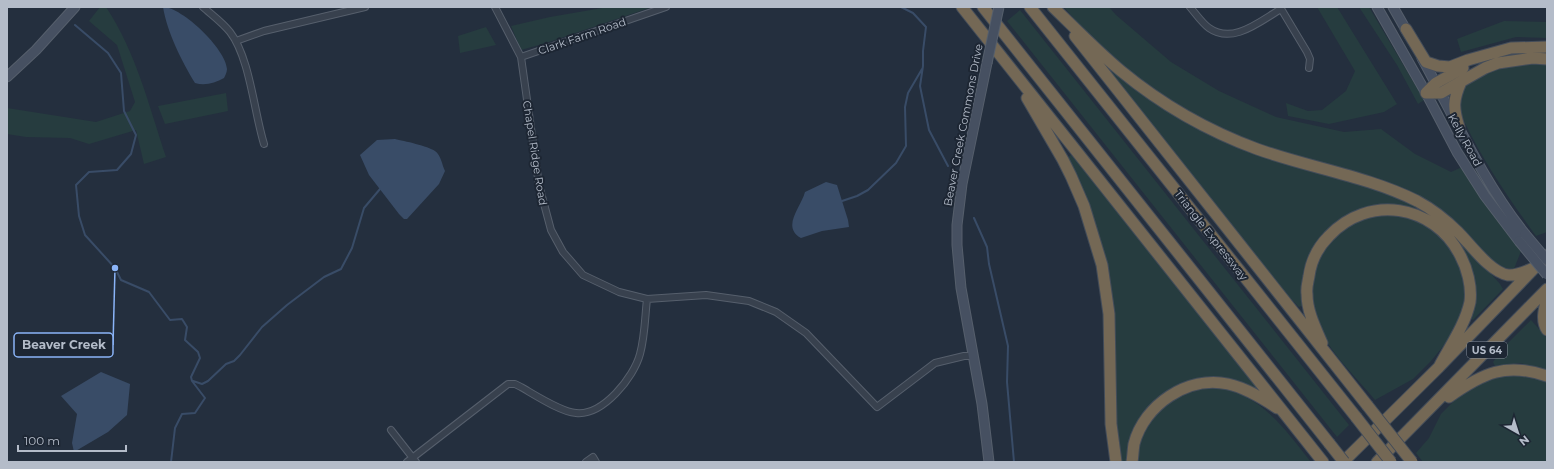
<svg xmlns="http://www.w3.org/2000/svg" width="1554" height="469" font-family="Montserrat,sans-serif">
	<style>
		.green { fill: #263c3f }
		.water { fill: #394c67 }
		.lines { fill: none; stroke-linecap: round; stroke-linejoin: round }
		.stream { stroke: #394c67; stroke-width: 2 }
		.street-casing { stroke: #565f6c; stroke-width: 8 }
		.secondary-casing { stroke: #565f6c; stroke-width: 11 }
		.highway-casing { stroke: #434c59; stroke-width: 13 }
		.street { stroke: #38414e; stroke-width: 6 }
		.secondary { stroke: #465061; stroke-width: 9 }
		.highway { stroke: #746855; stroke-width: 11 }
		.secondary-bridge-casing { stroke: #565f6c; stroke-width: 11; stroke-linecap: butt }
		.highway-bridge-casing { stroke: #434c59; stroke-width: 13; stroke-linecap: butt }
		.secondary-bridge { stroke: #465061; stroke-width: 9 }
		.highway-bridge { stroke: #746855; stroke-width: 11 }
		.labels { text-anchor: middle; stroke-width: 4; stroke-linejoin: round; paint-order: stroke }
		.shield { fill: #1d2633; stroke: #878f9c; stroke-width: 1 }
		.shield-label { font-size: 10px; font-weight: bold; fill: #b4bcc9 }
		.street-label { font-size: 11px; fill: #b4bcc9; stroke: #1d2633 }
		.leader { fill: none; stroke: #8ab4f8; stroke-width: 1.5 }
		.callout-dot { fill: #8ab4f8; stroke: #1d2633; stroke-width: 1.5 }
		.callout { fill: #1d2633; stroke: #8ab4f8; stroke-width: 1.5 }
		.callout-label { font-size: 12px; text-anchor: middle; font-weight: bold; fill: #b4bcc9 }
	</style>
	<rect width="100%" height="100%" fill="#242f3e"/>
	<path class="green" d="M 100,7 L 106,7 C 136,52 149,106 166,157 L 144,164 L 136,130 L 89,144 L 70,138 L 26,137 L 7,134 L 7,108 L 96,122 L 130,111 L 135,102 L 117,45 L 89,21 Z
		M 608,7 L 652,7 L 546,43 L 521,50 L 511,26 L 550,17 Z
		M 1064,7 L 1109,7 L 1116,15 L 1171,62 L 1219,91 L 1276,117 L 1344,132 L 1381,129 L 1415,154 L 1451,172 L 1462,167 L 1501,225 L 1521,251 L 1514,269 L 1499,267 L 1489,259 L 1458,225 L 1384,182 L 1353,171 L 1315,162 L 1262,146 L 1231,134 L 1187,111 L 1152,89 L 1118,63 L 1089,36 Z
		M 1317,7 L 1337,7 L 1397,104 L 1384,112 L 1329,124 L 1288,116 L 1286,103 L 1308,111 L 1322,110 L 1346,91 L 1355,71 Z
		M 1359,7 L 1369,7 L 1424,100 L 1418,104 L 1397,65 Z
		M 1020,10 L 1349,425 L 1337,437 L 1007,21 Z
		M 1504,21 L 1547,22 L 1547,38 L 1516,37 L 1461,52 L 1457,39 Z
		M 486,27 L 496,45 L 460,53 L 458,36 Z
		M 1106,63 L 1183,119 L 1378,189 L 1416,206 L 1415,209 L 1387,205 L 1371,207 L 1352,213 L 1324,234 L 1303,305 L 1299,307 L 1278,286 L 1103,66 Z
		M 1536,63 L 1547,65 L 1547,232 L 1536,236 C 1510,200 1484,163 1465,123 C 1463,118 1458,111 1458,106 C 1458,103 1459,97 1460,94 C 1471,70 1514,65 1536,63 Z
		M 226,93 L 228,111 L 165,124 L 158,106 Z
		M 1071,155 L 1088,172 L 1259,387 L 1255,390 L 1228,380 L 1165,394 L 1128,462 L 1121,462 L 1117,444 L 1105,263 C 1096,224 1083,194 1067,158 Z
		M 1395,214 L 1416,219 L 1447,241 L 1465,275 L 1466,297 L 1462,316 L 1450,338 L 1431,361 L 1413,379 L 1375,400 C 1357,378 1330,353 1319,327 C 1302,287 1314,239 1356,221 C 1368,216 1381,215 1395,214 Z
		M 1461,240 L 1500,284 L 1503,289 L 1473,320 L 1471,318 C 1473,312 1473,305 1473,299 C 1474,278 1471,260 1459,242 Z
		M 1531,320 L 1547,338 L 1547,371 L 1520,363 L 1495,366 L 1493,362 L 1507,344 Z
		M 1512,372 L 1547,379 L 1547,462 L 1423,462 L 1416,453 L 1429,438 L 1441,414 L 1463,392 L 1480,382 Z
		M 1212,387 C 1259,391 1284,428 1311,462 L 1136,462 L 1140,440 L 1148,424 L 1157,411 L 1184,393 Z"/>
	<path class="water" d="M 163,7 C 182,7 226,49 227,69 C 227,72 225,76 224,78 C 215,83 205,86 195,83 C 182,62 167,32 163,7 Z
		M 395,139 C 404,141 428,146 435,151 C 441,155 442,165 445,171 L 439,184 L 407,219 L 404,219 L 399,214 L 369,175 L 360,155 L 377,140 Z
		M 826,182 L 837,185 L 848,220 L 849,227 L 822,231 L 801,238 C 781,227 801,207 805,192 Z
		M 101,372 L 130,384 L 127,415 L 108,432 L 74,452 L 72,443 L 77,414 L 61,396 Z"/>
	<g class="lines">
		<path class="stream" d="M 901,7 L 913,13 L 926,27 L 923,51 L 923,66 L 920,86 L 929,130 L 948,166
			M 75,25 L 108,53 L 121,73 L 124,111 L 136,135 L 131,154 L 117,170 L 89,172 L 76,185 L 79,216 L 85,235 L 115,268 L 121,280 L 149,292 L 170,320 L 182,319 L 187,327 L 185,340 L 198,352 L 200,358 L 191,377 L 192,381 L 205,398 L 195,413 L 182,414 L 175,428 L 171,462
			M 842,201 L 857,196 L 868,190 L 896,163 L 906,146 L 905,107 L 908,93 L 922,69
			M 974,218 L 987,247 L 989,264 L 1008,346 L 1007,382 L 1014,462
			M 193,381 L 202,384 L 208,381 L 226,364 L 234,361 L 240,355 L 262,327 L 287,305 L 324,277 L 341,269 L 352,248 L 364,208 L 380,189"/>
		<g class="street-casing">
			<path id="street" d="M 203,7 C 212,15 222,22 230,32 C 250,58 254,112 264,144
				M 495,7 L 521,57 L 539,185 L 551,230 L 563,252 L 583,275 L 619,292 L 647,299 L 706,295 L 749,301 L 776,312 L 806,333 L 877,407 L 935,363 L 964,356 L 973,356
				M 1190,7 C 1196,14 1202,23 1209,28 C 1233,45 1260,21 1281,9
				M 1280,7 L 1307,52 L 1310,59 L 1309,68
				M 236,41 L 264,31 L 365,7
				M 521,57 L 666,7
				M 391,430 L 416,462
				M 407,462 L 508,384 L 515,384 L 521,387 C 535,395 561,412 576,413 C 603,416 634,377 640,354 C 645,336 645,316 647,299
				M 586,462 L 593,457 L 596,462"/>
		</g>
		<g class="secondary-casing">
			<path id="secondary" d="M 1377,7 L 1426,93 L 1457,152 L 1485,196 L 1519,241
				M 1393,7 L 1409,35
				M 1422,58 C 1455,118 1482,180 1525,234
				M 987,63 L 962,184 L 957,225 L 957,245 L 961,288 L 982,404 L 989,462
				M 7,77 L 36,50 L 75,7"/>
		</g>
		<g class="highway-casing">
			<path id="highway" d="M 962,7 L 1323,462
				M 983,7 L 1329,443
				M 1030,7 L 1356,417
				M 1053,7 C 1075,28 1097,51 1121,71 C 1161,104 1208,131 1257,149 C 1310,168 1367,176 1417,201 C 1432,209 1446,220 1458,232 C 1471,245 1490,272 1508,275 C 1516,276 1526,271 1534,268
				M 1406,29 L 1426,62 L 1438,66 L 1450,67 L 1468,60 L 1511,48 L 1547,47
				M 1075,36 L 1367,405
				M 1426,93 L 1441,93 L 1485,68 L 1498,63 L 1533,58 L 1547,59
				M 1426,93 L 1436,83 L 1463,68
				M 1027,98 L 1063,160 L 1071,176 L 1084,206 L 1102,265 L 1109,314 L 1111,424 L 1116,462
				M 1459,127 C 1453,108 1453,100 1461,82
				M 1547,299 C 1544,309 1541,321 1547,330
				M 1322,343 C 1315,327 1307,311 1307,294 C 1306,288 1308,282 1309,276 C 1311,261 1318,247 1329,236 C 1368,194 1434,204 1460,255 C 1467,268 1472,286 1470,302 C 1465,325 1450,346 1439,367
				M 1449,397 C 1483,373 1506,362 1547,376
				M 1132,462 C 1133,456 1133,450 1134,444 C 1144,405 1188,375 1228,384 C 1246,388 1262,398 1277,408
				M 1343,462 L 1439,367 L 1547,255
				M 1377,462 L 1547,289"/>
		</g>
		<use href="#street" class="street"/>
		<use href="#secondary" class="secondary"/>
		<use href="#highway" class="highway"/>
		<g class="secondary-bridge-casing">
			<path id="secondary-bridge" d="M 987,63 L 999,7
				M 1525,234 L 1547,260
				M 1519,241 L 1547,275"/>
		</g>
		<g class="highway-bridge-casing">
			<path id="highway-bridge" d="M 1367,405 L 1412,462
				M 1356,417 L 1391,462
				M 1329,443 L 1344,462"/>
		</g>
		<use href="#secondary-bridge" class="secondary-bridge"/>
		<use href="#highway-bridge" class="highway-bridge"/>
	</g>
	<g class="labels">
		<rect class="shield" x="1467" y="342" width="40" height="16" rx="3"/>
		<g class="shield-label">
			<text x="1487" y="354">US 64</text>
		</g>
		<g class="street-label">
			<text transform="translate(582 36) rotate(-19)" y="4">Clark Farm Road</text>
			<text transform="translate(963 125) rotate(-79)" y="4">Beaver Creek Commons Drive</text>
			<text transform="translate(1465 140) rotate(61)" y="4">Kelly Road</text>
			<text transform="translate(535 153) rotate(81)" y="4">Chapel Ridge Road</text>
			<text transform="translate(1211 235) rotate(52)" y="4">Triangle Expressway</text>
		</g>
	</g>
	<path class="leader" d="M115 268L113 345"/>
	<circle class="callout-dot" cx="115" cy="268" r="4"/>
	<rect class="callout" x="14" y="333" width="99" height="24" rx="4"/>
	<g class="callout-label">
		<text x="64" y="349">Beaver Creek</text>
	</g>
	<rect width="1554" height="469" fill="none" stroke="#b4bcc9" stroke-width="16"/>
	<g transform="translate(1518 433) rotate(141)" stroke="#1d2633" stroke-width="3" paint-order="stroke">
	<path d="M0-3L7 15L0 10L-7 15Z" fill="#b4bcc9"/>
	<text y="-6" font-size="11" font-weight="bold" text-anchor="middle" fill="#b4bcc9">N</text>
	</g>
	<path d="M18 445v6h108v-6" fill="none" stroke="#b4bcc9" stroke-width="2"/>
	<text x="24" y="445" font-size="12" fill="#b4bcc9" stroke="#1d2633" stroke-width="3" paint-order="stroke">100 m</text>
</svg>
